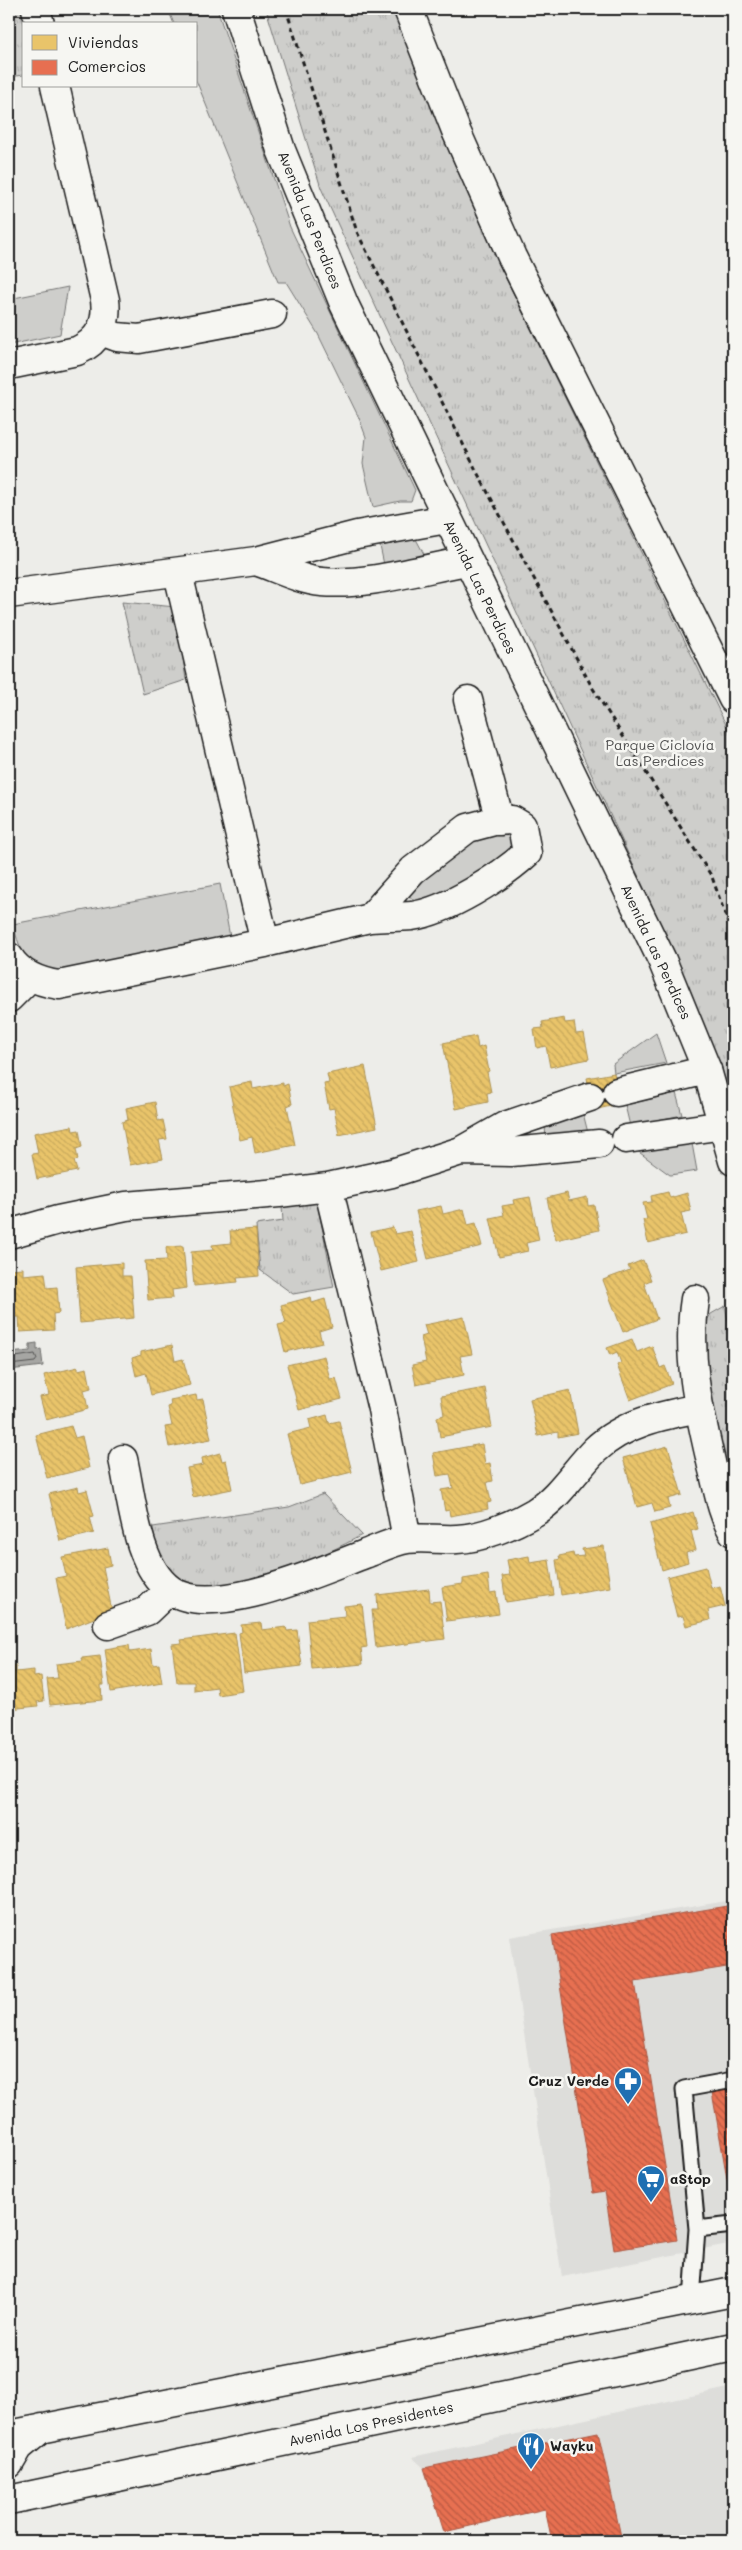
<svg xmlns="http://www.w3.org/2000/svg" width="742" height="2550" font-family="Mali,sans-serif">
	<style>
		.built { fill: #ddddda }
		.green { fill: #cececb; stroke: #757574 }
		.park { fill: url(#park-tufts); stroke: #757574 }
		.water { fill: #a6a6a3; stroke: #6f6f6d }
		.homes { fill: url(#homes-back-hatch); stroke: #ac9253 }
		.shops { fill: url(#shops-back-hatch); stroke: #aa5641 }
		.lines { fill: none; stroke-linecap: round; stroke-linejoin: round }
		.shore { stroke: #535352; stroke-width: 1 }
		.lane-casing { stroke: #1c1c1c; stroke-width: 19 }
		.street-casing { stroke: #1c1c1c; stroke-width: 31 }
		.secondary-casing { stroke: #1c1c1c; stroke-width: 31 }
		.path { stroke: #1c1c1c; stroke-width: 3; stroke-dasharray: 5 4; stroke-linecap: butt }
		.lane { stroke: #f6f6f2; stroke-width: 15 }
		.street { stroke: #f6f6f2; stroke-width: 28 }
		.secondary { stroke: #f6f6f2; stroke-width: 28 }
		.labels { text-anchor: middle; stroke-width: 5; stroke-linejoin: round; paint-order: stroke }
		.street-label { font-size: 14px; fill: #1c1c1c; stroke: #f6f6f2 }
		.park-label { font-size: 14px; fill: #515151; stroke: #f6f6f2 }
		.poi-label { font-size: 14px; font-weight: bold; fill: #1c1c1c; stroke: #f6f6f2; text-anchor: start }
	</style>
	<defs>
		<pattern id="park-tufts" width="24" height="20" patternUnits="userSpaceOnUse" patternTransform="scale(1.25)"><rect width="24" height="20" fill="#cececb"/><path d="M3 7l-1-3M5 7V3M7 7l1-3M15 17l-1-3M17 17v-4M19 17l1-3" fill="none" stroke="#b0b0ae"/></pattern>
		<pattern id="homes-back-hatch" width="6" height="6" patternUnits="userSpaceOnUse" patternTransform="scale(1.25)"><rect width="6" height="6" fill="#e9c46a"/><path d="M-1 5l2 2M0 0l6 6M5-1l2 2" fill="none" stroke="#c7a85b"/></pattern>
		<pattern id="shops-back-hatch" width="6" height="6" patternUnits="userSpaceOnUse" patternTransform="scale(1.25)"><rect width="6" height="6" fill="#e76f51"/><path d="M-1 5l2 2M0 0l6 6M5-1l2 2" fill="none" stroke="#ba5a42"/></pattern>
	</defs>
	<rect width="100%" height="100%" fill="#edede9"/>
	<filter id="ink" filterUnits="userSpaceOnUse"><feTurbulence type="fractalNoise" baseFrequency=".02" numOctaves="2"/><feDisplacementMap in="SourceGraphic" scale="10" xChannelSelector="R" yChannelSelector="G"/><feConvolveMatrix kernelMatrix="1 2 1 2 8 2 1 2 1" color-interpolation-filters="sRGB"/></filter>
	<g filter="url(#ink)">
		<path class="built" d="M 733,1900 L 733,2243 L 562,2277 L 509,1937 Z
			M 733,2387 L 733,2541 L 552,2541 L 545,2509 L 444,2532 L 424,2468 L 412,2457 Z"/>
		<path class="green" d="M 168,9 L 217,9 L 290,227 L 415,490 L 411,501 L 400,501 L 373,507 L 363,464 L 366,437 L 359,418 L 318,334 L 286,282 L 278,282 L 196,80 L 196,24 L 174,24 Z
			M 68,287 L 60,334 L 9,345 L 9,299 Z
			M 416,539 L 426,558 L 386,574 L 380,546 Z
			M 499,826 L 513,835 L 516,850 L 465,885 L 416,903 L 406,892 L 442,853 Z
			M 220,884 L 230,937 L 63,970 C 30,971 20,954 13,924 Z
			M 656,1033 L 666,1063 L 614,1073 L 613,1064 Z
			M 676,1093 L 682,1115 L 630,1126 L 625,1105 Z
			M 583,1113 L 589,1137 L 546,1139 L 545,1126 Z
			M 691,1138 L 697,1171 L 670,1175 L 636,1150 Z"/>
		<path class="park" d="M 9,9 L 22,9 L 25,24 L 24,75 L 9,77 Z
			M 266,9 L 403,9 L 443,138 L 499,264 L 733,739 L 733,1098 L 679,964 L 321,188 Z
			M 122,602 L 176,607 L 186,680 L 143,694 Z
			M 317,1202 L 334,1287 L 293,1294 L 260,1270 L 256,1225 L 283,1221 L 282,1207 Z
			M 725,1306 L 733,1344 L 733,1512 L 709,1412 L 701,1330 L 711,1314 Z
			M 323,1494 L 362,1535 C 324,1556 238,1595 195,1585 C 169,1579 155,1552 153,1527 L 289,1507 Z"/>
		<path class="water" d="M 37,1343 L 37,1350 L 41,1349 L 43,1366 L 9,1370 L 9,1353 L 30,1351 L 30,1344 Z"/>
		<path class="homes" d="M 564,1018 L 565,1023 L 574,1022 L 576,1034 L 584,1033 L 589,1059 L 550,1067 L 546,1046 L 537,1048 L 534,1029 L 543,1028 L 542,1022 Z
			M 476,1036 L 478,1048 L 484,1046 L 489,1071 L 487,1072 L 491,1092 L 487,1093 L 488,1102 L 456,1109 L 443,1043 Z
			M 365,1066 L 377,1127 L 339,1135 L 334,1108 L 329,1109 L 324,1084 L 329,1083 L 327,1074 Z
			M 614,1073 L 620,1104 L 593,1110 L 587,1078 Z
			M 252,1082 L 253,1089 L 283,1083 L 283,1086 L 288,1084 L 292,1104 L 287,1106 L 295,1145 L 255,1153 L 252,1137 L 240,1140 L 229,1087 Z
			M 155,1102 L 158,1121 L 163,1120 L 167,1139 L 159,1140 L 163,1159 L 130,1165 L 122,1122 L 128,1120 L 126,1108 Z
			M 72,1126 L 73,1131 L 79,1130 L 82,1147 L 76,1149 L 78,1160 L 74,1161 L 77,1171 L 37,1179 L 32,1154 L 38,1153 L 34,1133 Z
			M 668,1192 L 670,1198 L 687,1193 L 691,1211 L 681,1213 L 686,1234 L 648,1243 L 643,1220 L 647,1219 L 643,1203 L 652,1202 L 651,1196 Z
			M 567,1193 L 569,1201 L 587,1197 L 588,1206 L 594,1205 L 599,1230 L 556,1240 L 547,1198 Z
			M 530,1197 L 539,1240 L 526,1243 L 528,1251 L 499,1257 L 490,1218 L 504,1215 L 502,1206 L 514,1204 L 513,1200 Z
			M 441,1206 L 443,1214 L 464,1209 L 468,1225 L 476,1223 L 482,1246 L 428,1259 L 416,1211 Z
			M 393,1227 L 395,1234 L 411,1231 L 419,1262 L 381,1271 L 371,1232 Z
			M 256,1229 L 259,1276 L 237,1278 L 238,1282 L 194,1286 L 191,1252 L 213,1250 L 212,1245 L 231,1243 L 230,1231 Z
			M 183,1246 L 187,1288 L 172,1290 L 173,1298 L 148,1300 L 145,1261 L 167,1260 L 166,1247 Z
			M 643,1260 L 651,1280 L 644,1283 L 657,1319 L 623,1332 L 603,1280 L 630,1270 L 628,1266 Z
			M 122,1263 L 122,1276 L 131,1276 L 134,1318 L 80,1323 L 76,1267 Z
			M 23,1268 L 23,1275 L 45,1273 L 47,1288 L 57,1287 L 59,1313 L 53,1314 L 54,1330 L 20,1332 L 19,1317 L 11,1317 L 9,1269 Z
			M 311,1297 L 312,1303 L 325,1299 L 332,1327 L 319,1331 L 322,1343 L 285,1352 L 278,1325 L 286,1323 L 281,1305 Z
			M 464,1317 L 472,1354 L 460,1356 L 464,1375 L 416,1385 L 412,1365 L 426,1362 L 421,1337 L 427,1335 L 424,1325 Z
			M 632,1339 L 637,1352 L 652,1346 L 660,1368 L 665,1366 L 672,1384 L 630,1400 L 617,1365 L 621,1363 L 617,1352 L 610,1355 L 607,1348 Z
			M 172,1345 L 175,1361 L 183,1359 L 190,1385 L 151,1395 L 146,1373 L 136,1376 L 132,1358 L 141,1355 L 141,1352 Z
			M 324,1356 L 330,1379 L 336,1378 L 342,1399 L 299,1410 L 287,1365 Z
			M 78,1367 L 78,1370 L 87,1368 L 91,1388 L 84,1390 L 88,1409 L 46,1420 L 40,1397 L 49,1395 L 44,1375 Z
			M 485,1388 L 492,1427 L 440,1437 L 437,1417 L 444,1415 L 441,1396 Z
			M 570,1390 L 578,1433 L 558,1437 L 558,1432 L 538,1436 L 530,1399 Z
			M 196,1395 L 197,1400 L 203,1399 L 211,1439 L 169,1447 L 165,1427 L 172,1426 L 168,1407 L 171,1406 L 170,1400 Z
			M 327,1415 L 329,1423 L 339,1421 L 352,1472 L 300,1485 L 287,1434 L 311,1428 L 309,1420 Z
			M 71,1426 L 75,1438 L 82,1436 L 89,1468 L 47,1478 L 36,1435 Z
			M 482,1444 L 485,1464 L 490,1463 L 493,1481 L 487,1482 L 491,1502 L 487,1503 L 488,1509 L 450,1516 L 449,1510 L 445,1511 L 441,1490 L 453,1488 L 450,1474 L 437,1476 L 433,1453 Z
			M 668,1446 L 682,1495 L 668,1499 L 670,1508 L 655,1512 L 652,1503 L 637,1507 L 623,1458 Z
			M 220,1453 L 222,1461 L 226,1460 L 232,1489 L 193,1497 L 187,1468 L 203,1465 L 202,1458 Z
			M 78,1487 L 79,1492 L 87,1490 L 94,1516 L 90,1517 L 94,1533 L 60,1541 L 49,1494 Z
			M 693,1512 L 698,1529 L 691,1531 L 696,1550 L 686,1553 L 688,1562 L 662,1570 L 650,1524 Z
			M 604,1546 L 610,1587 L 561,1595 L 556,1560 L 560,1559 L 559,1556 L 573,1553 L 574,1557 L 584,1556 L 582,1549 Z
			M 108,1548 L 111,1565 L 103,1567 L 112,1611 L 66,1629 L 56,1578 L 66,1576 L 62,1557 Z
			M 529,1556 L 530,1563 L 549,1560 L 554,1595 L 506,1602 L 502,1576 L 510,1575 L 507,1560 Z
			M 706,1567 L 711,1588 L 720,1586 L 725,1606 L 708,1610 L 710,1620 L 686,1626 L 683,1616 L 677,1617 L 667,1577 Z
			M 488,1575 L 490,1593 L 496,1592 L 499,1614 L 447,1621 L 442,1587 L 463,1584 L 463,1579 Z
			M 429,1589 L 430,1602 L 440,1601 L 445,1639 L 376,1648 L 372,1610 L 378,1610 L 377,1595 Z
			M 362,1604 L 367,1647 L 361,1648 L 363,1664 L 312,1669 L 307,1620 L 345,1616 L 344,1606 Z
			M 261,1623 L 262,1630 L 286,1627 L 287,1631 L 297,1630 L 302,1666 L 244,1673 L 239,1633 L 242,1632 L 241,1625 Z
			M 235,1633 L 243,1691 L 218,1695 L 217,1687 L 194,1690 L 194,1682 L 177,1682 L 172,1644 L 182,1643 L 181,1640 Z
			M 129,1645 L 130,1652 L 151,1649 L 153,1665 L 159,1664 L 162,1683 L 111,1692 L 105,1649 Z
			M 100,1656 L 104,1685 L 101,1685 L 102,1700 L 50,1705 L 47,1679 L 58,1678 L 56,1664 L 83,1661 L 82,1658 Z
			M 16,1665 L 16,1672 L 34,1670 L 34,1677 L 41,1676 L 44,1701 L 37,1702 L 38,1706 L 9,1709 L 9,1666 Z"/>
		<path class="shops" d="M 733,1905 L 733,1966 L 635,1982 L 677,2240 L 614,2250 L 605,2191 L 593,2193 L 552,1935 Z
			M 733,2088 L 733,2213 L 712,2092 Z
			M 598,2432 L 622,2541 L 552,2541 L 545,2509 L 444,2532 L 424,2468 Z"/>
		<g class="lines">
			<path class="shore" d="M 9,1358 L 35,1354 L 37,1359 L 35,1362 L 9,1365"/>
			<g class="lane-casing">
				<path id="lane" d="M 697,2229 L 684,2089 L 733,2080
					M 692,2300 L 697,2229 L 733,2225"/>
			</g>
			<g class="street-casing">
				<path id="street" d="M 36,9 L 40,24
					M 408,9 L 457,133 L 512,257 L 733,699
					M 101,331 L 117,337 L 139,339 L 272,314
					M 9,365 L 77,351 C 99,341 108,324 105,300 L 55,86
					M 256,561 C 277,568 299,580 322,582 C 367,586 422,569 467,561
					M 178,573 L 265,943
					M 9,594 L 256,561 L 357,535 L 447,519
					M 468,700 L 500,821
					M 9,957 C 20,975 39,982 59,985 L 265,943 L 370,918 L 413,870 L 468,828 L 494,821 L 512,820 L 522,826 L 527,853 C 501,877 447,911 412,916 C 398,917 384,917 370,918
					M 9,998 L 30,977
					M 617,1092 L 707,1070
					M 626,1139 L 724,1125
					M 461,1151 L 511,1152 L 599,1144
					M 328,1187 L 382,1409 L 407,1539
					M 9,1234 L 58,1220 L 126,1206 L 279,1193 L 328,1187 L 392,1173 L 461,1151 L 505,1126 L 590,1097
					M 695,1299 C 686,1357 699,1410 712,1466 C 718,1488 721,1512 733,1532
					M 123,1459 C 132,1498 136,1566 171,1590 C 212,1620 322,1570 365,1554 C 378,1549 394,1541 408,1539 C 424,1537 441,1540 457,1539 C 482,1538 513,1525 535,1512 C 560,1496 575,1470 595,1450 C 623,1423 663,1415 699,1408
					M 108,1625 L 147,1611 L 169,1590"/>
			</g>
			<g class="secondary-casing">
				<path id="secondary" d="M 236,9 L 281,150 L 344,304 L 662,960 L 707,1070 L 733,1161
					M 9,2435 L 733,2292
					M 9,2464 L 19,2447 L 42,2428
					M 9,2500 L 733,2347"/>
			</g>
			<path class="path" d="M 286,9 L 357,232 L 478,474 L 592,687 L 712,877 L 733,937
				M 728,1045 L 733,1040"/>
			<use href="#lane" class="lane"/>
			<use href="#street" class="street"/>
			<use href="#secondary" class="secondary"/>
		</g>
	</g>
	<defs>
		<g id="pharmacy-pin" transform="scale(1.4375)"><path d="M0 17L-7.5 6A9.5 9.5 0 1 1 7.5 6Z" fill="#1f6fb2" stroke="#f6f6f2"/><path d="M-2-6h4v4h4v4h-4v4h-4v-4h-4v-4h4Z" fill="#fff"/></g>
		<g id="supermarket-pin" transform="scale(1.4375)"><path d="M0 17L-7.5 6A9.5 9.5 0 1 1 7.5 6Z" fill="#1f6fb2" stroke="#f6f6f2"/><path d="M-6-5.5h2.5l.6 2H6L4.5 2H-2.5L-4.4-4H-6ZM-1.5 3.2a1.3 1.3 0 1 0 .1 0ZM3 3.2a1.3 1.3 0 1 0 .1 0Z" fill="#fff"/></g>
		<g id="restaurant-pin" transform="scale(1.4375)"><path d="M0 17L-7.5 6A9.5 9.5 0 1 1 7.5 6Z" fill="#1f6fb2" stroke="#f6f6f2"/><path d="M-5-6h1v4h1v-4h1v4h1v-4h1v5L-1.5 .5V6h-2V.5L-5-1ZM5-6V6H3V1.5H1.5Q1.5-4 5-6Z" fill="#fff"/></g>
	</defs>
	<g fill-rule="evenodd">
		<use href="#pharmacy-pin" x="628" y="2081"/>
		<use href="#supermarket-pin" x="651" y="2179"/>
		<use href="#restaurant-pin" x="531" y="2446"/>
	</g>
	<g class="labels">
		<g class="street-label">
			<text transform="translate(310 220) rotate(68)" y="5">Avenida Las Perdices</text>
			<text transform="translate(480 587) rotate(64)" y="5">Avenida Las Perdices</text>
			<text transform="translate(656 952) rotate(65)" y="5">Avenida Las Perdices</text>
			<text transform="translate(371 2424) rotate(-12)" y="5">Avenida Los Presidentes</text>
		</g>
		<g class="park-label">
			<text x="660" y="750">Parque Ciclovía<tspan x="660" dy="16">Las Perdices</tspan></text>
		</g>
		<g class="poi-label">
			<text x="609" y="2086" text-anchor="end">Cruz Verde</text>
			<text x="670" y="2184">aStop</text>
			<text x="550" y="2451">Wayku</text>
		</g>
	</g>
	<rect width="742" height="2550" fill="none" stroke="#f6f6f2" stroke-width="30"/>
	<rect x="15" y="15" width="712" height="2520" fill="none" stroke="#1c1c1c" stroke-width="2" filter="url(#ink)"/>
	<rect x="22" y="22" width="175" height="65" fill="#f6f6f2" stroke="#9f9f9c"/>
	<rect x="32" y="35" width="25" height="15" fill="#e9c46a" stroke="#9f9f9c"/>
	<text x="68" y="48" font-size="15" fill="#1c1c1c">Viviendas</text>
	<rect x="32" y="60" width="25" height="15" fill="#e76f51" stroke="#9f9f9c"/>
	<text x="68" y="72" font-size="15" fill="#1c1c1c">Comercios</text>
</svg>
